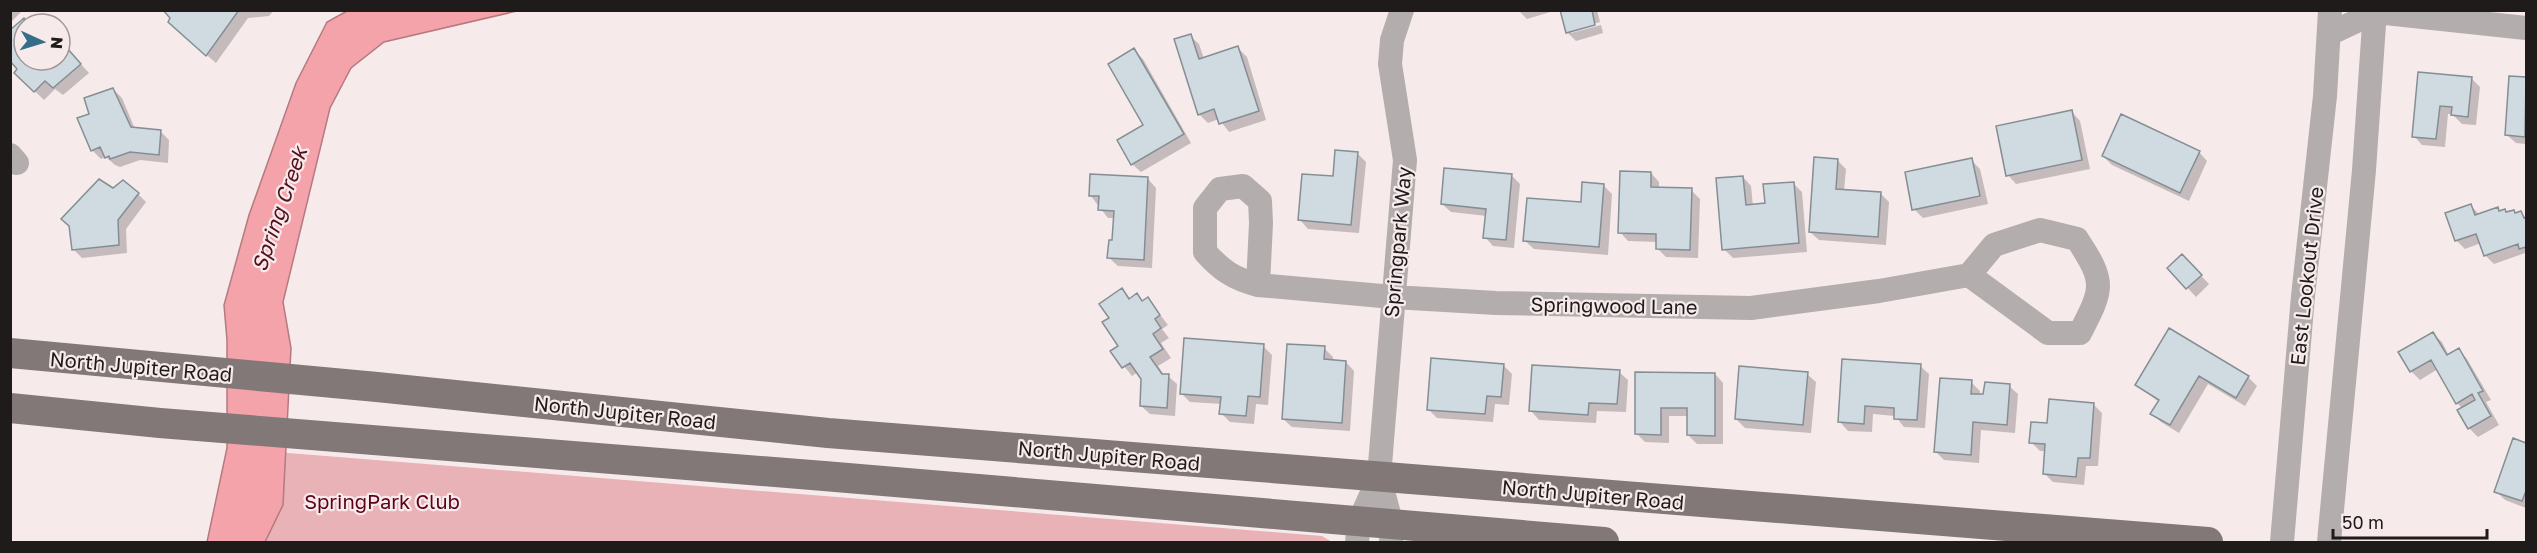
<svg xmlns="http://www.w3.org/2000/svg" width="2537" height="553" font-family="'Golos Text',sans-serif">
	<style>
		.green { fill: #e9b2b6 }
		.water { fill: #f4a3aa; stroke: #b47a7f; stroke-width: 1.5 }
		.shadow { fill: #0003 }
		.building { fill: #d0dbe1; stroke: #848e93; stroke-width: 1.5 }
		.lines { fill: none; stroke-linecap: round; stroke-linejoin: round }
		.minor { stroke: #b3adae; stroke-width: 24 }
		.major { stroke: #827878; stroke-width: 30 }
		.labels { text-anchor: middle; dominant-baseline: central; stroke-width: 4.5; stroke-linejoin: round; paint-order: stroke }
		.street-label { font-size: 20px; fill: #1f1b1b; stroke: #f7eaeb }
		.park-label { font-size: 20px; fill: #5f001b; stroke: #f7eaeb }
		.water-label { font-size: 21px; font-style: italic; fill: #540e1d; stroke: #f7eaeb }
	</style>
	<rect width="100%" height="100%" fill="#f7eaeb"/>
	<path class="green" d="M227,448l1095,88 10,6h-1125z"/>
	<path class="water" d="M347,11h170l-133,31 -33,26 -21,40 -47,194 8,46 -8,157 -18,37h-58l20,-94v-108l-3,-35 25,-90 47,-132 31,-61z"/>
	<path class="shadow" d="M10,10h13l-13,13z
		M164,10h110l-5,6 -21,2 -32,45 -37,-32z
		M1518,10h39l-30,9z
		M1562,10h35l3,12 -29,8v3l30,-8 2,8 -27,8 -9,-9z
		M24,20l3,4h-3v36h36v-19l29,32 -26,22 -8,-6 -11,11 -28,-27 3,-4z
		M1190,36l9,8 5,15 34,-11 9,9 19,63 -37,12 -10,-13 -11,4 -9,-9z
		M1134,50l9,9 48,84 -50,29 -9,-8 13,-39z
		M2420,73l51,5 9,9 -4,38 -14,-1 -10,-10h-4l-3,33 -23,-2 -8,-9z
		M2511,78l15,1v65l-10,-1 -9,-8z
		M113,89l9,9 13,31 25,2 9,9 -1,23 -28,-3 -20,7 -5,-2 -9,-8 -5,2 -8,-8 -14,-32 11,-4z
		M2072,112l8,9 10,48 -74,15 -8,-9z
		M2199,152l8,9 -18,40 -77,-36 -9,-9z
		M1357,153l9,9 -7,71 -51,-4 -8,-9z
		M1837,160l9,9 -2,22 37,3 8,8 -3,43 -67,-5 -9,-8z
		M1971,160l9,9 8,35 -65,14 -9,-9z
		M1651,173l8,9v7l32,1 9,9 -2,59 -32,-1 -8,-8v-7l-30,-1 -8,-9z
		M1512,176l8,8 -6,64 -21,-2 -8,-9 2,-21 -36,-4 -9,-8z
		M1743,177l8,9 2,20 13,-1 27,-22 9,9 5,60 -74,6 -9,-9z
		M1148,179l8,9 -4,80 -34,-2 -9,-8 5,-17 1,-23h-7l-18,-23z
		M1603,185l9,9 -4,61 -74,-6 -9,-8 57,-38z
		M113,190l25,4 8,8 -20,27 1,24 -45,5 -9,-9z
		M2471,206l9,9 17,-6 11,4h13l5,5v36l-1,-1 -31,11 -9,-9 -4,-12 -16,6 -9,-9z
		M2182,256l27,28 -13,13 -27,-29z
		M1122,290l9,9 6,-4 7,7 4,-3 20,26 -6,4 7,9 -8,5 10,15 -13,8 6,9 4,1 9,8 -2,32 -25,-2 -9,-8 2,-27 -5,-7 -6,4 -20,-25 8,-5 -9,-28z
		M2169,330l79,47 9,9 -12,20 -37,-22 -29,49 -18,-11 -9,-9 7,-11 -22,-17z
		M2433,334l9,8 7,14 10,-6 8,9 24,41 -5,2 13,23 -21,12 -9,-9 -6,-19 -6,-6 -19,-34 -18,11 -9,-9z
		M1263,346l9,9 -4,50 -12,-1 -2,20 -24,-2 -9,-9 1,-9 -32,-2 -9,-9z
		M1324,348l9,9v4l13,1 8,9 -4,60 -58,-4 -9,-8z
		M1503,365l9,9 -3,31 -14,-1 -2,18 -56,-4 -9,-9z
		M1920,366l9,8 -4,54 -21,-1 -9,-11 -22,-2 -1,18 -24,-1 -8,-9z
		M1619,372l9,8 -2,32 -29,-1 -1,12 -57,-3 -8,-9z
		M1637,373l78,1 8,9v61h-26l-9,-9v-19h-19v27l-24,-1 -8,-8z
		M1807,374l9,8 -5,51 -66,-5 -9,-9z
		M1971,382l9,9v5l29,-10 9,8 -3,39 -34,-3 -2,33 -35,-3 -8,-8z
		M2093,404l9,9 -4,53h-12l-2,19 -31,-3 -9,-9 2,-22h-6l-9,-9 18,-17z
		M2514,440l12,4v64l-21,-8 -9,-9z"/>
	<path class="building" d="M163,10h76l-33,46 -38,-34 2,-4z
		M1560,10h32l3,15 -29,8z
		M24,18l5,6h-5v36h36v-20l21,24 -28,24 -8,-7 -11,11 -20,-19 3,-4 -7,-8v-31z
		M1191,34l8,25 39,-13 21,65 -40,13 -5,-15 -16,6 -24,-76z
		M1134,48l50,86 -53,31 -14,-25 26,-15 -35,-61z
		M2418,72l54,5 -4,40 -17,-2 1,-8 -12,-1 -4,33 -24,-2z
		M2509,76l17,1 -1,60 -20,-2z
		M113,88l18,39 30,3 -2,25 -29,-3 -20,7 -1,-3 -4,2 -5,-11 -9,4 -14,-33 12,-4 -5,-16z
		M2072,110l10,50 -76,16 -10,-50z
		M2121,114l79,37 -20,42 -78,-37z
		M1335,150l23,2 -7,73 -53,-5 4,-46 31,2z
		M1814,157l24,2 -2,30 45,3 -3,45 -69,-5z
		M1972,158l8,38 -68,14 -7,-38z
		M1444,168l68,6 -6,66 -23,-2 3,-29 -45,-5z
		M1620,171l31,1v15l41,1 -2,62 -34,-1v-15l-38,-1z
		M1090,174l58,3 -4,83 -37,-2 2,-18h3l2,-29 -16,-1 1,-14h-10z
		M1743,176l3,29 19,-2 -2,-19 31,-2 5,61 -77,7 -6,-72z
		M99,179l14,9 10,-8 16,13 -21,27 1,25 -47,5 -3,-24 -8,-7z
		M1582,182l22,2 -5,63 -76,-6 4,-43 54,4z
		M2471,204l4,11 23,-8 1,4 6,-2 1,3 8,-2 1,3 6,-2 3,7 2,-1v30l-7,2 -1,-5 -34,12 -8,-22 -21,7 -10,-28z
		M2182,254l20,21 -16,14 -19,-21z
		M1122,288l7,11 8,-6 5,8 6,-4 12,18 -5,4 6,9 -8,6 10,15 -13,8 12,17h7l-2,34 -27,-2 1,-27 -11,-16 -8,5 -12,-17 8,-5 -16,-24 7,-4 -10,-14z
		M2169,328l80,48 -13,22 -37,-22 -29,49 -20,-11 9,-14 -24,-15z
		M2433,332l14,23 12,-7 24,43 -5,2 13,23 -23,13 -11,-19 18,-10 -3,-6 -16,10 -25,-44 -21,12 -12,-20z
		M1184,338l80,6 -4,53 -12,-1 -2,20 -27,-2 2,-17 -41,-3z
		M1287,344l38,2 -1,13 22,2 -4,62 -60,-4z
		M1431,358l73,6 -3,33 -14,-1 -2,18 -58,-4z
		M1842,359l79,5 -4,56 -23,-1v-11l-29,-2 -1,18 -26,-2z
		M1532,365l88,5 -3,34 -28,-1 -1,12 -59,-4z
		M1739,366l69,6 -5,53 -68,-6z
		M1635,372l80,1v63l-28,-1v-27h-26v27l-26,-1z
		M1940,378l32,2 -1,14h12l2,-12 25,2 -3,41 -34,-3 -2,33 -37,-3z
		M2049,399l45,4 -4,55h-12l-2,19 -33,-3 2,-30 -16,-1 2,-21 16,1z
		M2513,438l13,5v48l-4,10 -28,-9z"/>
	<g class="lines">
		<path class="minor" d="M2376,12l150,16
			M2329,34l47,-22
			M10,155l7,8
			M1243,186l17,15 1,22 -3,62c-24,-6 -37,-15 -53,-33v-44l15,-19z
			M1258,285l135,12 103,6 255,5 128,-17 90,-16 25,-30 46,-15 37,9c29,44 26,49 3,94h-32l-79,-58
			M1357,542l2,-20 20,-45
			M1391,542l1,-17 -13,-48 26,-317 -15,-96 2,-24 10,-30
			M2282,542l21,-246 22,-200 5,-86
			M2329,542l35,-372 11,-160"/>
		<path class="major" d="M10,353l367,34 451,46 1380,109
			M10,408l150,15 664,53 780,66"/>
	</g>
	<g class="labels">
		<g class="street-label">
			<text transform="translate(1397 242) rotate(-85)">Springpark Way</text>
			<text transform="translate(2306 276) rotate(-84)">East Lookout Drive</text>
			<text transform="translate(1614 305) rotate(1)">Springwood Lane</text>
			<text transform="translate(141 366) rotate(5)">North Jupiter Road</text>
			<text transform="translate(625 412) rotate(6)">North Jupiter Road</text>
			<text transform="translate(1109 455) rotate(5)">North Jupiter Road</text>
			<text transform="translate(1593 494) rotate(5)">North Jupiter Road</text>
		</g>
		<g class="park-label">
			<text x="382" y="501">SpringPark Club</text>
		</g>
		<g class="water-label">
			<text transform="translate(279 209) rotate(-71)">Spring Creek</text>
		</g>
	</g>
	<rect width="2537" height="553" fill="none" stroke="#1f1b1b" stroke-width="24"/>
	<g transform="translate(42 42) rotate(94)"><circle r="28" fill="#f7eaeb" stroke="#a19798" stroke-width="1.5"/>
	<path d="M0-4.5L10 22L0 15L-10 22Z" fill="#366d88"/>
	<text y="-9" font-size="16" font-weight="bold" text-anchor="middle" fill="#1f1b1b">N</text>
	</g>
	<path d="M2333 529v9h154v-9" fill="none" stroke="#1f1b1b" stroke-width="3"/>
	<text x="2342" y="529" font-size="18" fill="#1f1b1b" stroke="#f7eaeb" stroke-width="4.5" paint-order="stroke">50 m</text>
</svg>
